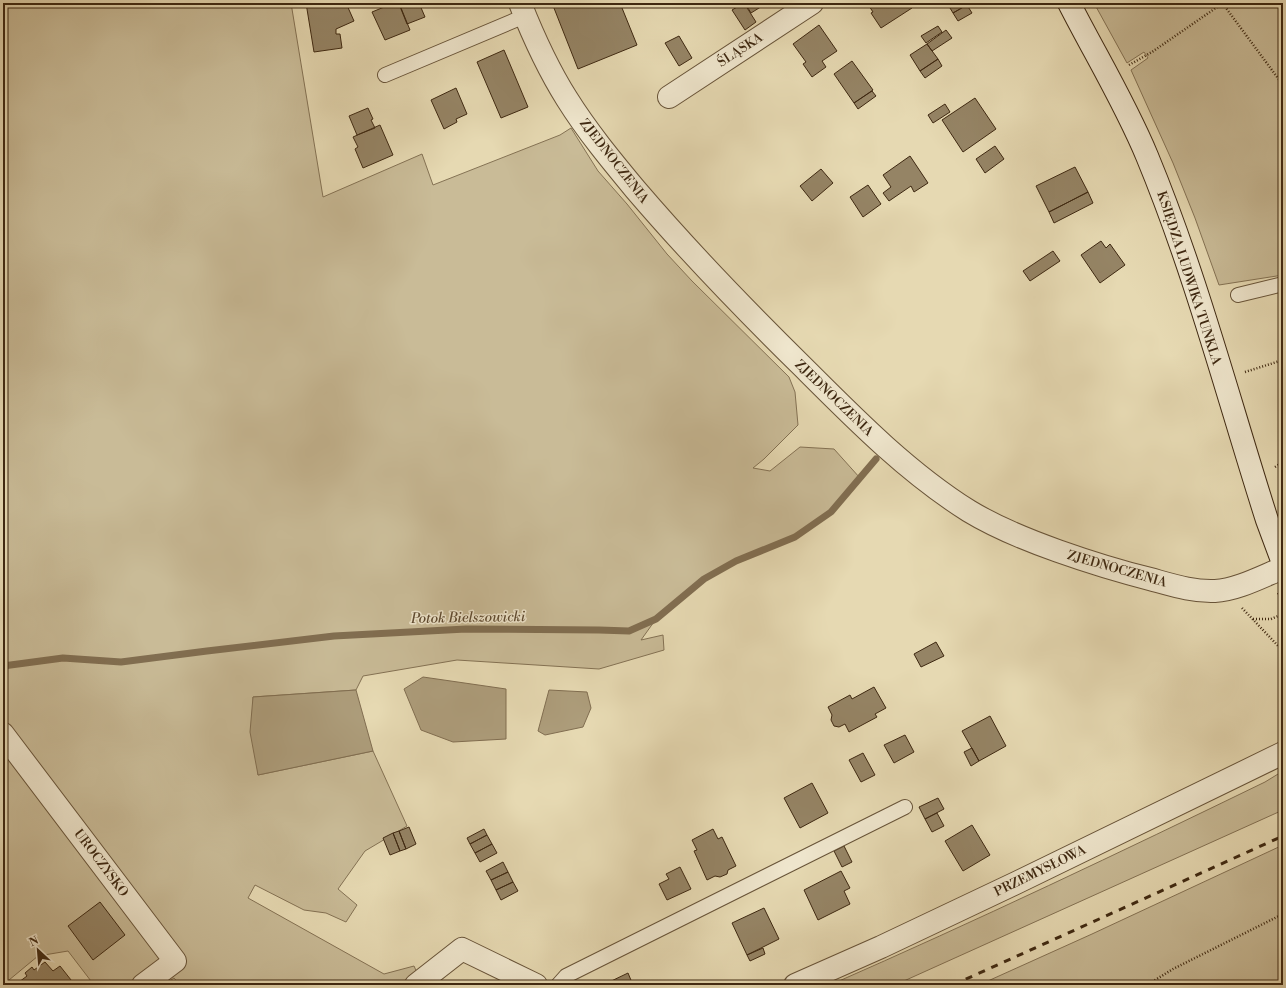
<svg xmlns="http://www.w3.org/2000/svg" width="1286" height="988" font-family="'Libre Bodoni',serif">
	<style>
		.green { fill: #c9bb97; stroke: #847254 }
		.water { fill: #ad9d7b; stroke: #816e51 }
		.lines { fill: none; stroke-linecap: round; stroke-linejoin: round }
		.stream { stroke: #816e51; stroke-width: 7 }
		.building { fill: #958465; stroke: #3e2811 }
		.lane-casing { stroke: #685439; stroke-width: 16 }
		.street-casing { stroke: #685439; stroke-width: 24 }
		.secondary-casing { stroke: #3e2811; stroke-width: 24 }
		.path { stroke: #3e2811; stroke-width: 2.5; stroke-dasharray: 1 2; stroke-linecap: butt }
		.lane { stroke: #efe6cd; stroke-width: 14 }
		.street { stroke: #efe6cd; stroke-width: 22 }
		.secondary { stroke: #efe6cd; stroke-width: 22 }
		.rail { stroke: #3e2811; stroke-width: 3; stroke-dasharray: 7 7; stroke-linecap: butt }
		.labels { text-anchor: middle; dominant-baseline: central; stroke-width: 3; stroke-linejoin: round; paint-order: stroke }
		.street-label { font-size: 13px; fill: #3e2811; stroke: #efe6cd }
		.water-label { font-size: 14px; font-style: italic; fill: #5f4b31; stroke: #efe6cd }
	</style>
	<rect width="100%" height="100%" fill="#e6d9b2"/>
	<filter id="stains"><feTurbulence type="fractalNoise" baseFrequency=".005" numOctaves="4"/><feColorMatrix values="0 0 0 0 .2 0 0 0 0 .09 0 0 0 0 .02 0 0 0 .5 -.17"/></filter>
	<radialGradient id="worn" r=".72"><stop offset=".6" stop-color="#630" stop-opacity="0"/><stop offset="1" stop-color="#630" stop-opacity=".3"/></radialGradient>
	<path class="green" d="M3,3h288l32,194 99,-43 11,31 127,-50 11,-7 27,43 29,33 40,50 25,27 97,96 6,15 3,33 -34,34 -11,9 17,3 30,-24 34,2 26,29 -29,34 -36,25 -59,24 -32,18 -48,40 -15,21 22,-5 1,15 -65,19 -142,-9 -94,16 -7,14 -103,7 5,78 115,-24 34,75 -42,25 -27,38 19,16 -11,17 -20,-9 -22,-3 -49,-25 -7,13 136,76 30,-8 5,11 -10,8h-229l-6,-7 -10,7h-70l-26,-34 -30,5 -35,29z
		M1094,3h189v272l-64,10 -24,-67 -22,-55 -42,-93 17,-12 -4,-6 -17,11z
		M1283,771v39l-388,175h-65c146,-64 291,-133 435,-203z
		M1283,845v140h-304l113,-51z"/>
	<path class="water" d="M423,677l83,12v50l-53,3 -32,-12 -17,-41z
		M356,690l17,61 -115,24 -8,-43 3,-35z
		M549,690l38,2 4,16 -8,19 -38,8 -7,-4z"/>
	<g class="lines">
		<path class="stream" d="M3,666l60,-8 58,4 86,-11 127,-15 132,-7 133,1 30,1 27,-12 48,-40 32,-18 59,-24 36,-25 45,-53"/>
	</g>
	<path class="building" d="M306,3h31v2l9,-2 8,18 -18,8v5h4l2,14 -28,4z
		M394,3h5l11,27 -25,10 -13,-28z
		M402,3h17l6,14 -18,7 -8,-20z
		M552,3h68l17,42 -59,24z
		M744,3l12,19 -11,8 -13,-20z
		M745,3h22l-16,10z
		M867,3h42l3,5 -31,20 -10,-15 2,-1z
		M947,3h16l2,3 -12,7z
		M967,5l5,8 -14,8 -5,-8z
		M819,25l18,26 -15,10 4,6 -14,10 -9,-13 3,-2 -13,-18z
		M938,26l4,6 -16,11 -5,-7z
		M946,30l6,8 -20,13 -5,-7z
		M679,36l13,22 -13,8 -14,-23z
		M927,44l11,15 -18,12 -10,-16z
		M504,50l24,57 -27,11 -24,-56z
		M938,59l4,7 -17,12 -5,-7z
		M852,61l21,29 -19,13 -20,-29z
		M456,88l11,26 -11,5 1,3 -13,7 -13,-29z
		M872,91l4,5 -18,13 -4,-6z
		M975,98l21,31 -33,23 -21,-32z
		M945,104l5,8 -17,11 -5,-8z
		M368,108l5,11 -2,1 4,8 -18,7 -8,-19z
		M380,125l13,30 -30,13 -8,-19 3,-2 -5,-10z
		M995,146l9,13 -19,14 -9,-14z
		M910,156l18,27 -14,9 -3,-6 -22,15 -6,-8 8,-6 -8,-12z
		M1075,167l13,25 -39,20 -13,-26z
		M821,169l12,14 -21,18 -12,-15z
		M868,185l13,19 -18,13 -13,-20z
		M1088,192l5,11 -39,20 -5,-11z
		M1101,241l5,7 4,-4 15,21 -25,18 -19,-28z
		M1053,251l7,10 -30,20 -7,-10z
		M936,642l8,14 -23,11 -7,-13z
		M874,687l12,21 -11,6 2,3 -28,15 -4,-8 -6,3 -5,-1 -3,-6 1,-5 -4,-8 22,-12 2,4z
		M990,716l16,30 -27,15 -17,-30z
		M905,735l9,17 -20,11 -10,-18z
		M972,748l7,13 -8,5 -7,-14z
		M863,753l12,22 -14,7 -12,-22z
		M812,783l16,30 -28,15 -16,-30z
		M938,798l6,11 -19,10 -6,-12z
		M937,813l7,13 -12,6 -7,-13z
		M972,825l18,30 -27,16 -18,-30z
		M409,827l7,17 -10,5 -7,-18z
		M484,829l3,6 -17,9 -3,-6z
		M713,829l5,10 4,-2 14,29 -8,4 -1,4 -7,3 -5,-1 -8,4 -13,-29 3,-1 -5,-10z
		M399,831l7,18 -6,2 -7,-18z
		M393,833l7,18 -10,4 -7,-17z
		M487,835l5,9 -17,9 -5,-9z
		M492,844l5,9 -17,9 -5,-9z
		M844,846l8,16 -10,5 -8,-16z
		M503,862l5,10 -17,8 -5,-9z
		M680,867l11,22 -24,11 -8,-16 10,-5 -3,-5z
		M841,871l9,17 -6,3 6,13 -32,16 -14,-30z
		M508,872l5,10 -17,8 -5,-10z
		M513,882l5,9 -17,9 -5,-10z
		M100,902l25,33 -32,25 -25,-34z
		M764,908l15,31 -32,16 -15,-32z
		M763,948l2,6 -15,7 -3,-6z
		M45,962l8,9 7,-5 15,19h-60l12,-9 -2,-3 7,-6 2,3z
		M628,973l5,12h-30z"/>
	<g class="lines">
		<g class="lane-casing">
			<path id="lane" d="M385,75l140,-59
				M1238,295l45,-11
				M558,985l8,-9 339,-169"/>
		</g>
		<g class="street-casing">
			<path id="street" d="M520,3c13,33 28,66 47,96 20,32 44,61 68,90 53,62 110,121 168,178 52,52 104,105 166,144 28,17 58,29 89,40 31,11 60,20 92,28 22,6 43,13 65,12 22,-1 48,-15 68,-23
				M669,97l143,-94
				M3,734l172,227 -32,24
				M416,985l46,-36 74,36
				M795,985l86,-38 135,-64 267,-130"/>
		</g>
		<g class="secondary-casing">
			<path id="secondary" d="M1069,3c26,51 56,100 78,153 49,118 81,242 120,364l16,43"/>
		</g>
		<path class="path" d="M1223,4l60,81
			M1129,65l23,-13 71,-49
			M1245,372l38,-12
			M1275,467l8,-5
			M1278,593l5,9
			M1242,608l41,43
			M1253,619h18l12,-5
			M1147,985l26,-16 110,-55"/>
		<use href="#lane" class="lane"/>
		<use href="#street" class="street"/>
		<use href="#secondary" class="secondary"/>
		<path class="rail" d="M953,985l330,-149"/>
	</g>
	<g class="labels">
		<g class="street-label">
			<text transform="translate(740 50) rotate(-33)">ŚLĄSKA</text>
			<text transform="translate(614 161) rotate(52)">ZJEDNOCZENIA</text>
			<text transform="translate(1189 278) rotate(72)">KSIĘDZA LUDWIKA TUNKLA</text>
			<text transform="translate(834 398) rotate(44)">ZJEDNOCZENIA</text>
			<text transform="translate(1117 569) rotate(16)">ZJEDNOCZENIA</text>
			<text transform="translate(101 863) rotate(53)">UROCZYSKO</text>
			<text transform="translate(1040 871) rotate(-26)">PRZEMYSŁOWA</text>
		</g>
		<g class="water-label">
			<text transform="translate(468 618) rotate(-1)">Potok Bielszowicki</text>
		</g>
	</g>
	<rect width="1286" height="988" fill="none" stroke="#e6d9b2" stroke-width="16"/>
	<rect x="4" y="4" width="1278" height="980" fill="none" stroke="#3e2811" stroke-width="2"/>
	<rect x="8" y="8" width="1270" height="972" fill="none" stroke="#3e2811"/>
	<g transform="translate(38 950) rotate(334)" stroke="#efe6cd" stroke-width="3" paint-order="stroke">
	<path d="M0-3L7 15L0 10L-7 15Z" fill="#3e2811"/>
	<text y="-6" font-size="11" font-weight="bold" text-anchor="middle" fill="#3e2811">N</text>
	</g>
	<rect width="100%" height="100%" filter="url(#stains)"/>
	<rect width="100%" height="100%" fill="url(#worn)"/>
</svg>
